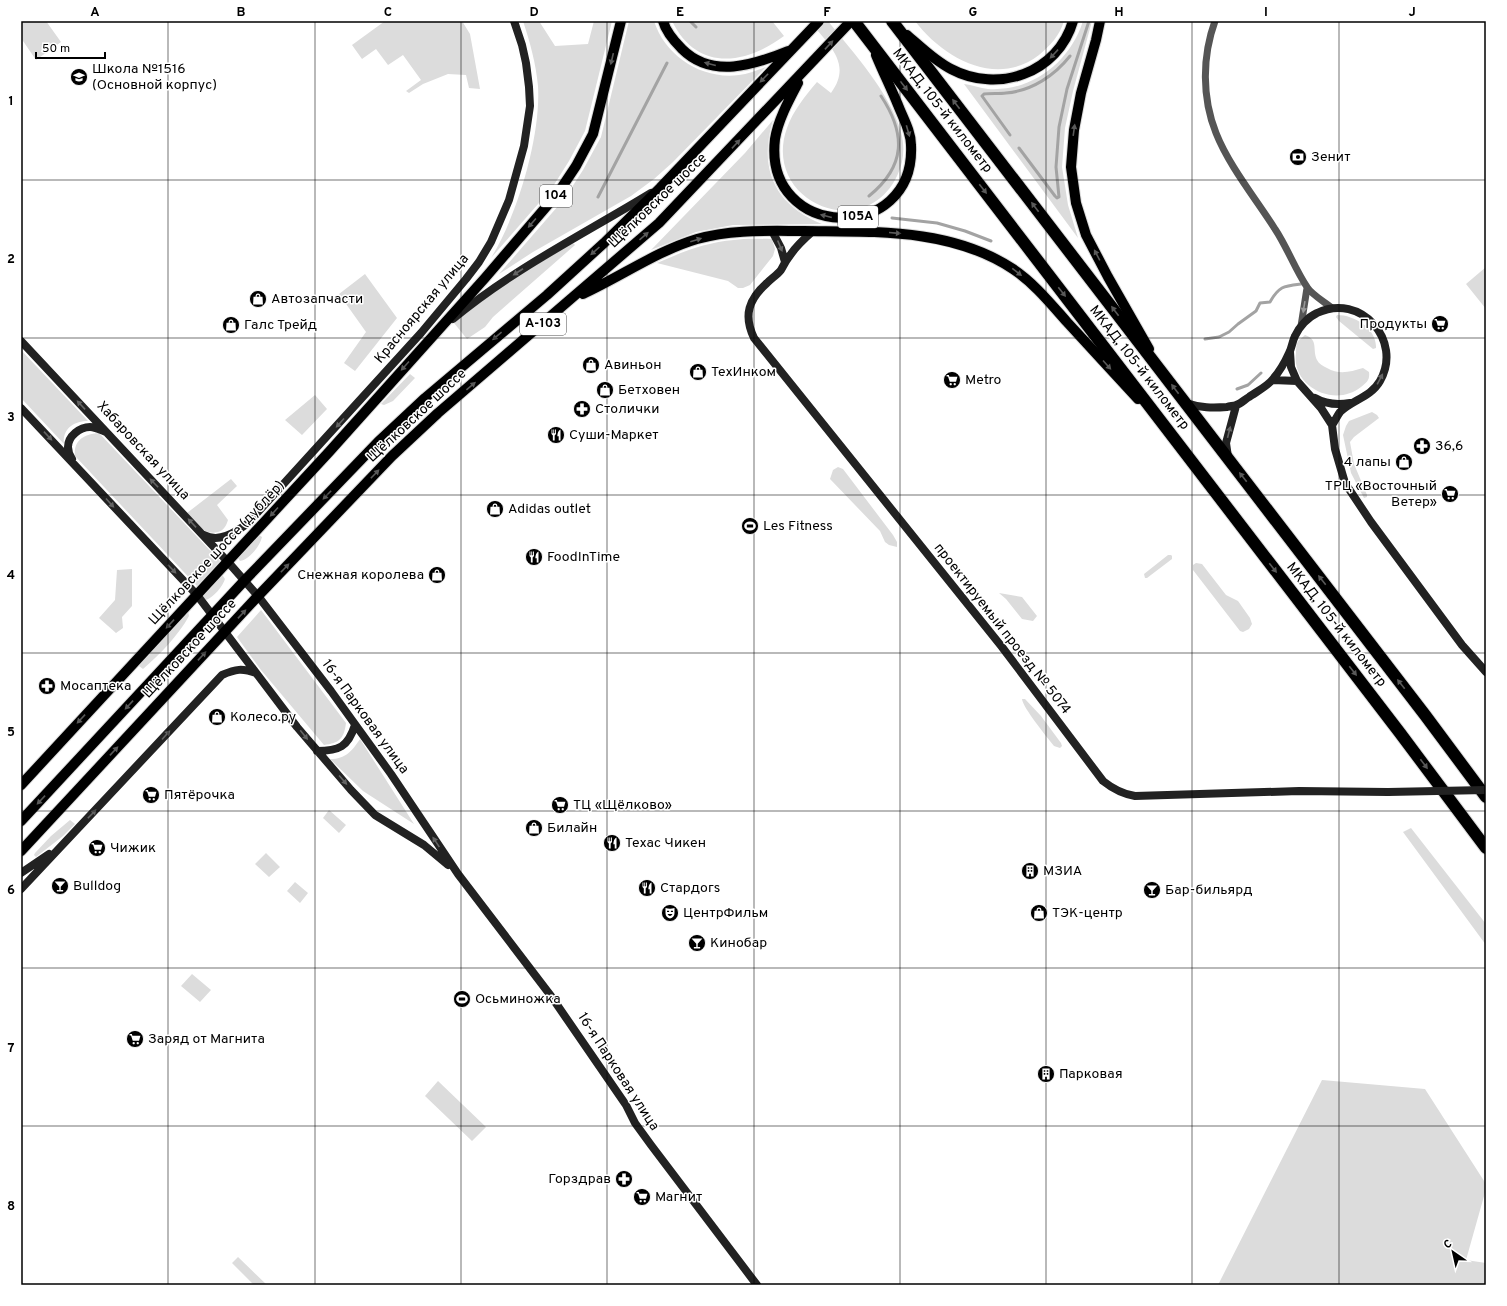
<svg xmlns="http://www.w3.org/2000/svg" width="1507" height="1306" font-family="Overpass,sans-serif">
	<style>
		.green { fill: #dcdcdc }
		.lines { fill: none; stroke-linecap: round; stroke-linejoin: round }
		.stream { stroke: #a3a3a3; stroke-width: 3 }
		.primary-casing { stroke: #dbdbdb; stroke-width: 12 }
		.highway-casing { stroke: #dbdbdb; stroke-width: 14 }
		.street { stroke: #555; stroke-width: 7 }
		.secondary { stroke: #222; stroke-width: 8 }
		.primary { stroke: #000; stroke-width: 10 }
		.highway { stroke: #000; stroke-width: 12 }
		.secondary-bridge { stroke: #222; stroke-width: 8 }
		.oneway { fill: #595959 }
		.oneway2 { fill: #646464 }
		.oneway3 { fill: #999 }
		.grid { fill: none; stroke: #000; stroke-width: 1; stroke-opacity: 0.55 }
		.labels { text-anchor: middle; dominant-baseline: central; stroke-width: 3; stroke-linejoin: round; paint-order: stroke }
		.shield { fill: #fff; stroke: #4c4c4c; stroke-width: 1 }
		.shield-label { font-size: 13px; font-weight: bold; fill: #000 }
		.poi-label { font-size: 14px; fill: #000; stroke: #fff; text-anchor: start }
		.street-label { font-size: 14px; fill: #000; stroke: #fff }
		.neatline { fill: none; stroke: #000; stroke-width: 1.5 }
		.grid-label { font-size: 13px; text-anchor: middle; font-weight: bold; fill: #000 }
	</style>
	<rect width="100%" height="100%" fill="#fff"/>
	<path class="green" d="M21,21h25l15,21 -25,18 -15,-22z
		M385,21h77l8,13 10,55 -11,-1 -3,-13 -18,-1 -25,10 -14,9 -3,-2 15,-11 -18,-25 -15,10 -12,-16 -14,10 -10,-14z
		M523,21h16l16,25 33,-2 6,-23h18l-27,110 -16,30 -17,27 -61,70c26,-42 50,-121 47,-172 -2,-22 -8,-44 -15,-65z
		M629,21h25c11,35 48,59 85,54 9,-1 18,-5 27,-8l-93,95 -19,17 -23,17 -98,56 -34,22 66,-76 18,-28 18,-33z
		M672,21h100l12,15c-39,29 -87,36 -112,-15z
		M810,21h18c26,33 61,70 73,111 4,15 3,30 -4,44 -33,69 -136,25 -110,-48 6,-17 18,-32 30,-46l14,11c22,-30 -3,-48 -21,-72z
		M915,21h149c-4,14 -14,25 -25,34 -43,33 -96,3 -124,-34z
		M1083,21h9l-19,70 -8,37 -3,39 6,38 10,33 -114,-154c8,1 16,4 24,5 44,3 82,-27 95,-68z
		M773,120c-15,49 2,85 49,104l-89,1 -37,7 -45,18 94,-97z
		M772,239l3,10 -2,7 -23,29 -7,3h-5l-10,-7 -71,-18c25,-11 50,-21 77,-23 13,-2 25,-1 38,-1z
		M573,243l2,2 -82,72 -8,10 -18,12 -13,-16c36,-31 78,-56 119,-80z
		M1486,267v42l-20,-25z
		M365,274l32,44 -42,53 -11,-8 22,-31 -27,-38z
		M1337,315c18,0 40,14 39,33l-3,1 -34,-28 -3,-4z
		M1305,335c14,5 7,14 12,25 2,4 6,6 10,8 12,7 23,4 36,0l6,4c1,8 -2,10 -8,15 -26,21 -70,0 -65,-34 0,-4 0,-9 2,-12 2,-2 5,-4 7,-6z
		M21,350l67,71c-14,0 -26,8 -24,23l-43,-46z
		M410,374l5,4 -22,23 -9,4 -3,-1z
		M315,395l12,14 -25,26 -17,-15z
		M1372,412l5,3 2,3 -25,19 -4,5 4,22 13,31v2l-3,1 -13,-25 -8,-38 3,-9 3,-5z
		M99,433l121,128 -23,25 -122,-130c-2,-16 10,-22 24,-23z
		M838,467l5,2 50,66 4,7v5l-8,-2 -4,-3 -5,-11 -50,-52 3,-9z
		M231,479l6,7 -20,19 11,15c-2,6 -4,10 -10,12 -14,4 -22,-9 -31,-19z
		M259,535l3,2c-2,9 -13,23 -22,24l-2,-3z
		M1168,555h3l1,1v3l-25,19h-2l-1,-4z
		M1196,563l6,1 24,31 12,6 12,17 2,6 -3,5 -6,3 -3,-1 -47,-61v-5z
		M132,569v37l-10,11 1,11 -7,5 -17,-15 16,-18 2,-30z
		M220,576h3l2,3c-2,7 -12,19 -19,21l-5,-5z
		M999,593l23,4 15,19 -4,5 -11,-2 -16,-20z
		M261,610l85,113c-2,16 -7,20 -22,22l-63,-75 -24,-33z
		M188,611l1,5c-11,20 -29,38 -46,53l-4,-3z
		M1022,699h3l16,17 20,27 1,3 -2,2 -6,-2c-7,-9 -31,-38 -32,-47z
		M360,739l54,85 -51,-33 -33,-32c16,0 22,-8 30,-20z
		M329,810l17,15 -7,8 -16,-15z
		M70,820l5,4 -12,12 -27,21 -2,-2 1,-2 16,-17z
		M1411,828l75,96v21l-83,-113z
		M266,853l14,14 -11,10 -14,-13z
		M295,882l13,11 -8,10 -13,-12z
		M192,974l19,16 -11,12 -19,-16z
		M1322,1080l103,9 61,95v5l-20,71 20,3v22h-268z
		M438,1081l48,46 -14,14 -47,-45z
		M238,1257l29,28h-13l-22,-22z"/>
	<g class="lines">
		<path class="stream" d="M690,21l6,6
			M1010,135l-28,-39 2,-2c7,-1 15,0 22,-1 26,-2 49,-18 64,-37
			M1019,148l36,48 2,2 2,-1 -3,-30 3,-40 8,-38 22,-68
			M869,196c37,-30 37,-62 12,-100
			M598,197l69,-134
			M892,218l45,5 28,8 26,10
			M1205,339l14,-2 10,-5 9,-8 18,-13 4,-8 10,-1c9,-16 14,-16 31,-18
			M1237,389l11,-4 13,-12"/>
		<g class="primary-casing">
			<path id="primary" d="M663,21c3,11 11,20 19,28 30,30 72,16 106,2
				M1100,21l-4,19 -15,53 -7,37 -3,37 5,36 10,32 22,42 41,72
				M907,35c14,12 28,26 44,34 47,25 107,4 122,-48
				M798,83c-9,17 -20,37 -23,56 -12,102 141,106 136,6 0,-14 -8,-27 -13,-40 -7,-17 -15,-33 -22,-50
				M583,294c39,-18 74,-43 114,-55 35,-10 72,-8 107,-8 71,1 147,-3 209,38 21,14 38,35 54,53 24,26 47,51 71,77
				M21,785l308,-333 156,-174 73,-85 18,-27 17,-32 28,-113
				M21,821l224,-241 133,-138 47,-44 122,-103 57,-52 56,-55 159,-167
				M21,851l237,-255 134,-140 46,-43 221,-190 192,-202"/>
		</g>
		<g class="highway-casing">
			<path id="highway" d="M854,21l546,712 86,115
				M892,21l533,694 61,82"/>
		</g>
		<path class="street" d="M1215,21c-13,36 -13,77 1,112 13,33 40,66 59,96 12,18 20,40 32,58 5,8 18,15 25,21
			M1301,326l6,-38"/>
		<path class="secondary" d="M772,231l9,17 4,14
			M813,231c-8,7 -16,14 -22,23 -4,5 -7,10 -10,16 -4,5 -9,8 -14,13 -18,16 -24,32 -13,55l248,309 101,134c10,8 19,13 32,15l164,-5 89,1
			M453,319c60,-50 131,-85 198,-126
			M21,341l207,221 30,34 73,95 60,83 67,100 93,122 75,109 9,18 16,22 106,140
			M1290,352l1,15 6,14 24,27 11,17 3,24 10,34 26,39 91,123 24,27
			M1273,380l24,1
			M1315,398c12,7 23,7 35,5
			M1186,403c15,5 26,5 41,4 3,-1 7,-1 9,-2 5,-1 9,-6 13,-8 7,-5 19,-11 24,-18 6,-7 12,-17 16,-26 3,-5 3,-11 6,-17 4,-9 13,-19 22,-23 44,-21 86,28 63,68 -9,16 -28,19 -40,31 -3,4 -5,9 -8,13
			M21,408l176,187 100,132 54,63 24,25 49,30 24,20
			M1228,457l-2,-14 10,-37
			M72,459c-2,-3 -4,-8 -4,-12 0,-11 12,-20 22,-20 5,0 11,3 16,5
			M204,535c15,8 30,-2 43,-11l174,-191 45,-54 13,-17 12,-20 18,-42 15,-54 6,-40 -1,-19 -3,-24 -4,-18 -8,-24
			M317,751c22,0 31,-4 38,-26
			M21,873l28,-19
			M21,889l201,-214c14,-6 20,-7 34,-2"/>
		<use href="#primary" class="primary"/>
		<use href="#highway" class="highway"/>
		<path class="secondary-bridge" d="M1388,792l98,-2"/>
	</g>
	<defs><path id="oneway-solid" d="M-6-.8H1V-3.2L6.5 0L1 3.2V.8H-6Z"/></defs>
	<g class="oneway">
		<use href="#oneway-solid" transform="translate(829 45) rotate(-47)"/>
		<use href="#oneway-solid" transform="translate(1054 54) rotate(133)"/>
		<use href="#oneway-solid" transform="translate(612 59) rotate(103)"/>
		<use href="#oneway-solid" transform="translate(710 64) rotate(-165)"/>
		<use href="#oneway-solid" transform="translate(764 78) rotate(134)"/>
		<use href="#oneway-solid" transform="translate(904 86) rotate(52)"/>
		<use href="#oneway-solid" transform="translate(956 104) rotate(-127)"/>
		<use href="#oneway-solid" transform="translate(1074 130) rotate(-82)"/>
		<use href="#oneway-solid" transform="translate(908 131) rotate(74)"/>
		<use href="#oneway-solid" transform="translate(736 144) rotate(-47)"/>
		<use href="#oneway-solid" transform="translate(983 189) rotate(52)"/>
		<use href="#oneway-solid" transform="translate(1035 207) rotate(-127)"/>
		<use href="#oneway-solid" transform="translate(826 216) rotate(-166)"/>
		<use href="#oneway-solid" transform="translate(532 223) rotate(131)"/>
		<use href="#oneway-solid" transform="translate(895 233) rotate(5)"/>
		<use href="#oneway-solid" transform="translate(644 236) rotate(-41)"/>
		<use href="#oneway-solid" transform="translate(696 240) rotate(-17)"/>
		<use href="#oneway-solid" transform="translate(595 251) rotate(138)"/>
		<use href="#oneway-solid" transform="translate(1097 255) rotate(-118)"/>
		<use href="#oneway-solid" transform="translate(1017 272) rotate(38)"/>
		<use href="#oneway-solid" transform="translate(1062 292) rotate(52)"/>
		<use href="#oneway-solid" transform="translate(1115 311) rotate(-127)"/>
		<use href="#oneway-solid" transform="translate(497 336) rotate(140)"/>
		<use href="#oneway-solid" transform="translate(1107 365) rotate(48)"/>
		<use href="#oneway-solid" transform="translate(405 366) rotate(132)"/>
		<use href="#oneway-solid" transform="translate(471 386) rotate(-40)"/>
		<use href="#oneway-solid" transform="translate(1175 389) rotate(-127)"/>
		<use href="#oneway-solid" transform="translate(375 474) rotate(-46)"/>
		<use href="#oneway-solid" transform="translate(1243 477) rotate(-128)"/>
		<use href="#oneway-solid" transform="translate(327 495) rotate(134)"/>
		<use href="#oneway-solid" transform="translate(274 512) rotate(132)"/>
		<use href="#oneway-solid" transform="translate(285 568) rotate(-46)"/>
		<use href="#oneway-solid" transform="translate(1273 568) rotate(52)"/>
		<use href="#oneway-solid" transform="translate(1322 580) rotate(-128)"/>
		<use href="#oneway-solid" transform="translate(242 614) rotate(-47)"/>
		<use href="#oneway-solid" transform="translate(170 624) rotate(133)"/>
		<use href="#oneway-solid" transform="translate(202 656) rotate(-47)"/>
		<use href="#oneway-solid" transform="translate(1353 671) rotate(52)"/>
		<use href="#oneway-solid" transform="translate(1401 684) rotate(-128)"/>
		<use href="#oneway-solid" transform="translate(129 705) rotate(133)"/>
		<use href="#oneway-solid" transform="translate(81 719) rotate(133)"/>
		<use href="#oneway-solid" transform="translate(114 751) rotate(-47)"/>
		<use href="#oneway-solid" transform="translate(1424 764) rotate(53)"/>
		<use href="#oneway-solid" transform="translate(41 800) rotate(133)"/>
	</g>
	<g class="oneway2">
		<use href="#oneway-solid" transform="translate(780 246) rotate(67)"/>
		<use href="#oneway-solid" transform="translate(518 272) rotate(147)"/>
		<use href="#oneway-solid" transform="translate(1380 379) rotate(-62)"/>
		<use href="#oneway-solid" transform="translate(81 405) rotate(-133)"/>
		<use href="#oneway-solid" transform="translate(340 423) rotate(132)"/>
		<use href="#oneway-solid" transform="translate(1229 432) rotate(-76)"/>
		<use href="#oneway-solid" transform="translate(48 436) rotate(47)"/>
		<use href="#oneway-solid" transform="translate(154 483) rotate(-134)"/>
		<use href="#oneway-solid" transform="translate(110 503) rotate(48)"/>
		<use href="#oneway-solid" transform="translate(192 523) rotate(-133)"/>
		<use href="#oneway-solid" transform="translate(172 569) rotate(46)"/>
		<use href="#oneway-solid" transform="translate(166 735) rotate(-48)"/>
		<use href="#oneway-solid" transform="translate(304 735) rotate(51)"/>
		<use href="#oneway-solid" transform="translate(343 780) rotate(49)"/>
		<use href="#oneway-solid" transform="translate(92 814) rotate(-46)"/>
		<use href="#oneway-solid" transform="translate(436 842) rotate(-124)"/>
	</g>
	<use class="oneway3" href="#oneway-solid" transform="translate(1304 307) rotate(99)"/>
	<path class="grid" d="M168,21v1264M315,21v1264M461,21v1264M607,21v1264M754,21v1264M900,21v1264M1046,21v1264M1192,21v1264M1339,21v1264M21,180h1465M21,338h1465M21,495h1465M21,653h1465M21,811h1465M21,968h1465M21,1126h1465"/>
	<defs>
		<g id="school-disc" transform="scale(0.9)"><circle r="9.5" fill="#000" stroke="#fff"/><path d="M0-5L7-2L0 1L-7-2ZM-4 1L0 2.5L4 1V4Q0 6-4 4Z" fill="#fff"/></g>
		<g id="bank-disc" transform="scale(0.9)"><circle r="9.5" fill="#000" stroke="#fff"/><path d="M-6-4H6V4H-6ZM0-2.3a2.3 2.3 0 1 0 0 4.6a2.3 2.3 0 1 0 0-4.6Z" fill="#fff"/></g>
		<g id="shop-disc" transform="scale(0.9)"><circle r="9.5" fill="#000" stroke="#fff"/><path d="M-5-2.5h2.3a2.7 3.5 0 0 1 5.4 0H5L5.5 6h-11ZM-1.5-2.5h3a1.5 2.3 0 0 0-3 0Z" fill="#fff"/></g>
		<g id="supermarket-disc" transform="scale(0.9)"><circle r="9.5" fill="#000" stroke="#fff"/><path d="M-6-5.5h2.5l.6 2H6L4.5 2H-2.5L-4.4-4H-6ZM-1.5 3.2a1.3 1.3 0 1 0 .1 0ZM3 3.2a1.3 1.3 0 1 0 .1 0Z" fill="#fff"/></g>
		<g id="pharmacy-disc" transform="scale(0.9)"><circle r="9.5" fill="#000" stroke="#fff"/><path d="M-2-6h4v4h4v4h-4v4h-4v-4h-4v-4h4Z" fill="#fff"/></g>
		<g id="restaurant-disc" transform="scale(0.9)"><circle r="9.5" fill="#000" stroke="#fff"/><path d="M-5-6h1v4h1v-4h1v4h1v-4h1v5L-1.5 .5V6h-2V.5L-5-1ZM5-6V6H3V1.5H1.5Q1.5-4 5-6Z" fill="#fff"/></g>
		<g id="stadium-disc" transform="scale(0.9)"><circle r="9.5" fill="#000" stroke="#fff"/><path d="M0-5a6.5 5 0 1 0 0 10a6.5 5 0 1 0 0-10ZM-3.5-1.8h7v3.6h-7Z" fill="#fff"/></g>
		<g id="building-disc" transform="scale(0.9)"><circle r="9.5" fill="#000" stroke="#fff"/><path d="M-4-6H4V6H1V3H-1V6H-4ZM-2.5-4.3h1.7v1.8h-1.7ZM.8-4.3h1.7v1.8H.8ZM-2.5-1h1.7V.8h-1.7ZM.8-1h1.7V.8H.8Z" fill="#fff"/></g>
		<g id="bar-disc" transform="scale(0.9)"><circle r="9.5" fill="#000" stroke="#fff"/><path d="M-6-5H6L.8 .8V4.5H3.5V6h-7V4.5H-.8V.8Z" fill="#fff"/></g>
		<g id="theatre-disc" transform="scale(0.9)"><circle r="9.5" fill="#000" stroke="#fff"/><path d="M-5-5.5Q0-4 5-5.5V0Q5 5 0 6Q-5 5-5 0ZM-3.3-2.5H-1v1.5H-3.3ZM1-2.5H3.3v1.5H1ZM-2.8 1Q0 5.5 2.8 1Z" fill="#fff"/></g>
	</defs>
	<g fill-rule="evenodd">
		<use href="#school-disc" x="79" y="77"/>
		<use href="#bank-disc" x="1298" y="157"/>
		<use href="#shop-disc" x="258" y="299"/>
		<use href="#supermarket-disc" x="1440" y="324"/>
		<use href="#shop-disc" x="231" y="325"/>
		<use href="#shop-disc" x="591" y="365"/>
		<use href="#shop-disc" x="698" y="372"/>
		<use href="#supermarket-disc" x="952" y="380"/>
		<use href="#shop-disc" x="605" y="390"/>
		<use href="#pharmacy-disc" x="582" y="409"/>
		<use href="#restaurant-disc" x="556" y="435"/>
		<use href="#pharmacy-disc" x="1422" y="446"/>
		<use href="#shop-disc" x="1404" y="462"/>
		<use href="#supermarket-disc" x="1450" y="494"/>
		<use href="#shop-disc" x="495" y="509"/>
		<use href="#stadium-disc" x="750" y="526"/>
		<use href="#restaurant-disc" x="534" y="557"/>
		<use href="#shop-disc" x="437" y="575"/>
		<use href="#pharmacy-disc" x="47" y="686"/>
		<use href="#shop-disc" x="217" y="717"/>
		<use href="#supermarket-disc" x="151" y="795"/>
		<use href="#supermarket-disc" x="560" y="805"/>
		<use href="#shop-disc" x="534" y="828"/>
		<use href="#restaurant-disc" x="612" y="843"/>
		<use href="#supermarket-disc" x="97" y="848"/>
		<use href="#building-disc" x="1030" y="871"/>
		<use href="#bar-disc" x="60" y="886"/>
		<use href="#restaurant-disc" x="647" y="888"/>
		<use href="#bar-disc" x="1152" y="890"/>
		<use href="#theatre-disc" x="670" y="913"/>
		<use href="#shop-disc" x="1039" y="913"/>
		<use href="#bar-disc" x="697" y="943"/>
		<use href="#stadium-disc" x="462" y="999"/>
		<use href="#supermarket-disc" x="135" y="1039"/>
		<use href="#building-disc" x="1046" y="1074"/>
		<use href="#pharmacy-disc" x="624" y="1179"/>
		<use href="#supermarket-disc" x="642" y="1197"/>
	</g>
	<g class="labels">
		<g class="shield">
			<rect x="540" y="185" width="32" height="22" rx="3"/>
			<rect x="838" y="206" width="40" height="22" rx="3"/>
			<rect x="520" y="313" width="46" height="22" rx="3"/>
		</g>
		<g class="shield-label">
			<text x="556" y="196">104</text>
			<text x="858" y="217">105A</text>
			<text x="543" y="324">А-103</text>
		</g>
		<g class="poi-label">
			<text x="92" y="69">Школа №1516<tspan x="92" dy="16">(Основной корпус)</tspan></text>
			<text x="1311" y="157">Зенит</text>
			<text x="271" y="299">Автозапчасти</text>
			<text x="1427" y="324" text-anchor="end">Продукты</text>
			<text x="244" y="325">Галс Трейд</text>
			<text x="604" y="365">Авиньон</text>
			<text x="711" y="372">ТехИнком</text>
			<text x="965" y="380">Metro</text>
			<text x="618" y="390">Бетховен</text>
			<text x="595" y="409">Столички</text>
			<text x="569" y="435">Суши-Маркет</text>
			<text x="1435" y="446">36,6</text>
			<text x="1391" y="462" text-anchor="end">4 лапы</text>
			<text x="1437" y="486" text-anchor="end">ТРЦ «Восточный<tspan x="1437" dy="16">Ветер»</tspan></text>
			<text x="508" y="509">Adidas outlet</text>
			<text x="763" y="526">Les Fitness</text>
			<text x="547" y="557">FoodInTime</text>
			<text x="424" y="575" text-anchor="end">Снежная королева</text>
			<text x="60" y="686">Мосаптека</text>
			<text x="230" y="717">Колесо.ру</text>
			<text x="164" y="795">Пятёрочка</text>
			<text x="573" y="805">ТЦ «Щёлково»</text>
			<text x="547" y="828">Билайн</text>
			<text x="625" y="843">Техас Чикен</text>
			<text x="110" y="848">Чижик</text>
			<text x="1043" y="871">МЗИА</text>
			<text x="73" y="886">Bulldog</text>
			<text x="660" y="888">Стардогs</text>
			<text x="1165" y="890">Бар-бильярд</text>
			<text x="683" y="913">ЦентрФильм</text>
			<text x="1052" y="913">ТЭК-центр</text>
			<text x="710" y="943">Кинобар</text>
			<text x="475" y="999">Осьминожка</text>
			<text x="148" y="1039">Заряд от Магнита</text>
			<text x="1059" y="1074">Парковая</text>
			<text x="611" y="1179" text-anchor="end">Горздрав</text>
			<text x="655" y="1197">Магнит</text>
		</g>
		<g class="street-label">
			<text transform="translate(942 111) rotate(52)">МКАД, 105-й километр</text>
			<text transform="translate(658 201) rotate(-44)">Щёлковское шоссе</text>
			<text transform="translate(422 309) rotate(-50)">Красноярская улица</text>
			<text transform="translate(1139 368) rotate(52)">МКАД, 105-й километр</text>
			<text transform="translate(417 416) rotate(-43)">Щёлковское шоссе</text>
			<text transform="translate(143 451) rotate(47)">Хабаровская улица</text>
			<text transform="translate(217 553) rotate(-47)">Щёлковское шоссе (дублёр)</text>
			<text transform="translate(1336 625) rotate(52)">МКАД, 105-й километр</text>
			<text transform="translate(1002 629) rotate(52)">проектируемый проезд № 5074</text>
			<text transform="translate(190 649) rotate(-47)">Щёлковское шоссе</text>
			<text transform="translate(365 717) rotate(54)">16-я Парковая улица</text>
			<text transform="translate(618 1072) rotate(57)">16-я Парковая улица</text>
		</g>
	</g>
	<rect width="1507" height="1306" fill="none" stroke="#ffffff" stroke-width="44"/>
	<g transform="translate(1453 1252) rotate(326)" stroke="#ffffff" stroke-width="3" paint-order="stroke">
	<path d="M0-3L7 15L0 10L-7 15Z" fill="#000000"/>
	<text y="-6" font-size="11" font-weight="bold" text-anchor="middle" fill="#000000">С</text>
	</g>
	<path d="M36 52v6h69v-6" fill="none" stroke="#000000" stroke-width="2"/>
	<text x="42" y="52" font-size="12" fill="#000000" stroke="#ffffff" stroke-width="3" paint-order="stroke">50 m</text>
	<rect x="22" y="22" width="1463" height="1262" class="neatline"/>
	<g class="grid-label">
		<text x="95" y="16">A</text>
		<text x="241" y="16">B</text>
		<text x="388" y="16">C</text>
		<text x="534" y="16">D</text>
		<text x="680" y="16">E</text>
		<text x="827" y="16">F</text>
		<text x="973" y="16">G</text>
		<text x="1119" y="16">H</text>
		<text x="1266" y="16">I</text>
		<text x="1412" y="16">J</text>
		<text x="11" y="105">1</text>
		<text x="11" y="263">2</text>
		<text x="11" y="421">3</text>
		<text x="11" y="579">4</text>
		<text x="11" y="736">5</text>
		<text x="11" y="894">6</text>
		<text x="11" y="1052">7</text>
		<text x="11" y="1210">8</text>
	</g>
</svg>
